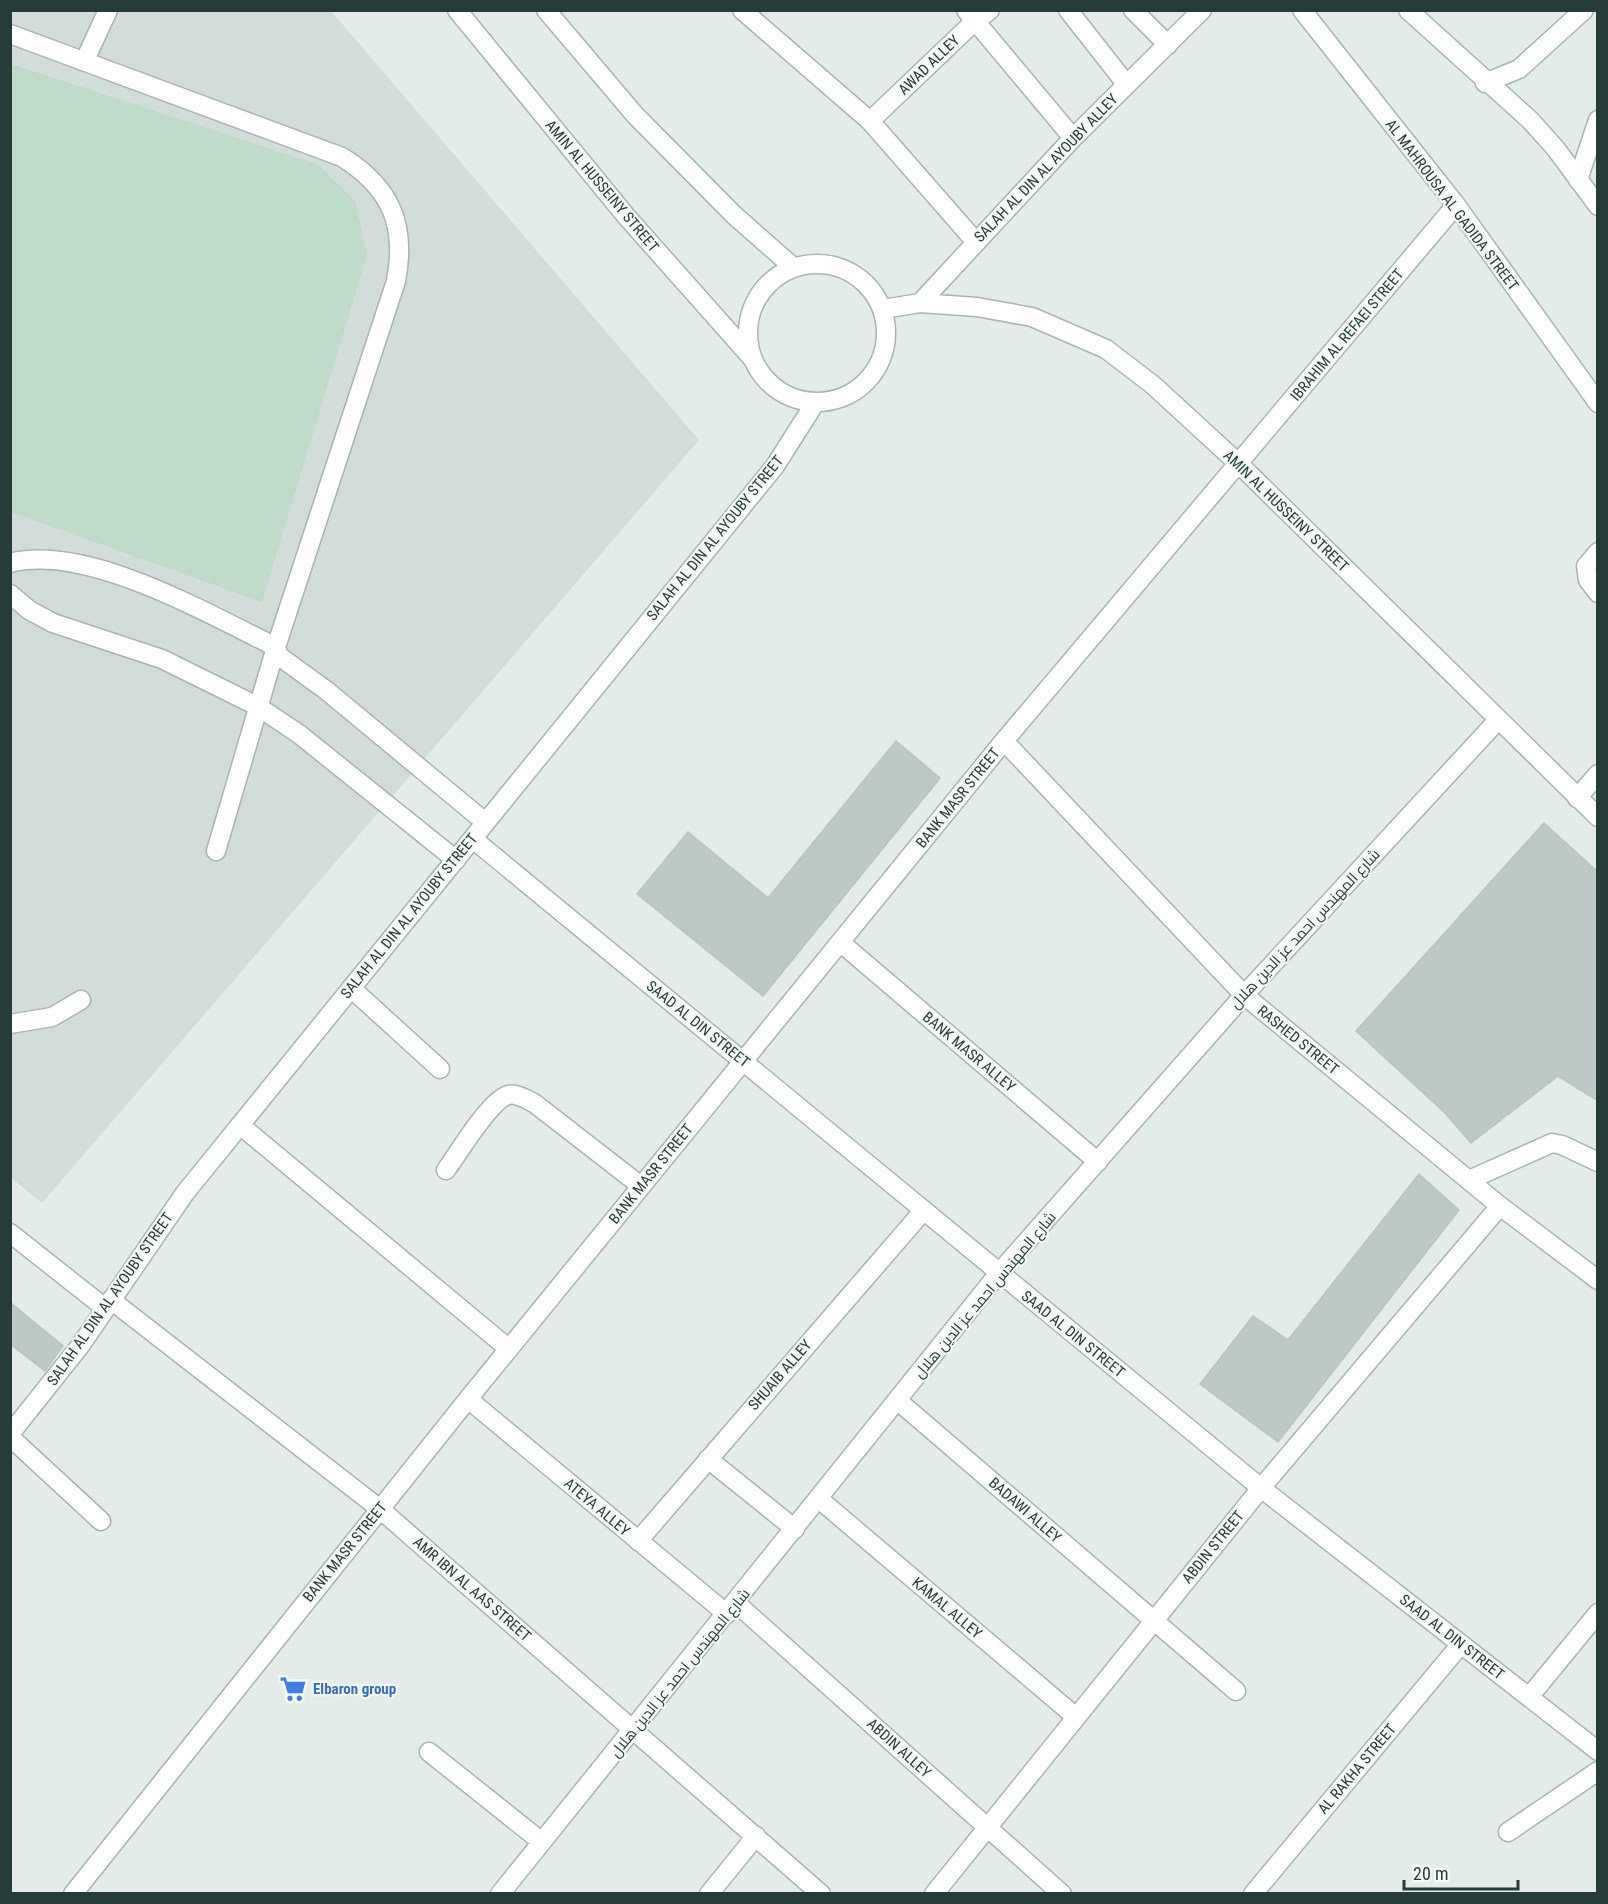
<svg xmlns="http://www.w3.org/2000/svg" width="1608" height="1904" font-family="'Roboto Condensed',Cairo,sans-serif">
	<style>
		.built { fill: #d2dcd8 }
		.green { fill: #bfdbca }
		.building { fill: #bcc9c6; stroke: #b7c5c1; stroke-width: 1.5 }
		.lines { fill: none; stroke-linecap: round; stroke-linejoin: round }
		.lane-casing { stroke: #a7b4b0; stroke-width: 21 }
		.street-casing { stroke: #a7b4b0; stroke-width: 21 }
		.secondary-casing { stroke: #a3b6b2; stroke-width: 21 }
		.lane { stroke: #fff; stroke-width: 18 }
		.street { stroke: #fff; stroke-width: 18 }
		.secondary { stroke: #fff; stroke-width: 18 }
		.labels { text-anchor: middle; dominant-baseline: central; stroke-width: 4.5; stroke-linejoin: round; paint-order: stroke }
		.street-label { font-size: 15px; fill: #253c38; stroke: #f4f9f7 }
		.shop-label { font-size: 15px; font-weight: bold; fill: #366cbe; stroke: #f4f9f7; text-anchor: start }
	</style>
	<rect width="100%" height="100%" fill="#e4ece9"/>
	<path class="built" d="M10,11h321l368,429 -657,763 -32,-26z"/>
	<path class="green" d="M11,64l306,100 38,37 12,54 -105,347 -251,-90z"/>
	<path class="building" d="M896,741l44,37 -177,218 -126,-102 51,-62 80,66z
		M1544,823l54,49v229l-40,-25 -87,67 -26,-30 -89,-82z
		M1419,1174l40,36 -181,232 -78,-58 53,-68 35,24z
		M11,1303l52,43 -18,25 -35,-27z"/>
	<g class="lines">
		<g class="lane-casing">
			<path id="lane" d="M10,34l332,123c48,30 65,67 54,124l-120,366 -60,204
				M85,60l23,-50
				M1598,552l-12,14 2,14 10,13
				M10,563c76,-20 198,51 266,84l3,9 48,35 158,131
				M10,594l19,16 24,13 109,36 95,47 42,28 157,126
				M1577,798l21,-24
				M10,1024l42,-7 29,-17
				M1469,1180l83,-37 10,2 36,17"/>
		</g>
		<g class="street-casing">
			<path id="street" d="M742,10l128,111 105,120
				M966,10l107,128
				M1068,10l59,75
				M1133,10l35,35
				M870,121l105,-100 15,-11
				M920,303l57,4 55,10 74,32 47,36 86,79 359,353
				M883,309l37,-6 153,-165 129,-128
				M1004,741l240,254 256,211 98,74
				M473,839l788,649 337,263
				M840,942l258,220
				M351,988l89,81
				M240,1125l269,224
				M446,1170c12,-16 43,-69 62,-75 8,-2 18,4 26,8l107,83
				M111,1300l269,209 441,385
				M468,1399l259,215
				M897,1400l339,291
				M10,1437l91,84
				M708,1459l87,70
				M819,1499l257,218
				M638,1541l286,-331
				M736,1603l326,291
				M1529,1697l69,-84
				M429,1752l113,90
				M1508,1832l90,-61
				M73,1894l395,-495 536,-658 452,-536
				M500,1894l499,-621 245,-278 254,-275
				M709,1894l47,-58
				M934,1894l327,-406 239,-282
				M1253,1894l208,-250"/>
		</g>
		<g class="secondary-casing">
			<path id="secondary" d="M457,10l169,206 126,142
				M546,10l89,105 99,100 59,52
				M1302,10l154,195 142,198
				M1408,10l122,110 26,29 42,57
				M1485,83l34,-14 65,-59
				M1578,180l20,-60
				M748 333a69 69 0 1 1 138 0a69 69 0 1 1-138 0Z
				M10,1233l95,75
				M10,1434l70,-88 105,-153 590,-727 40,-63"/>
		</g>
		<use href="#lane" class="lane"/>
		<use href="#street" class="street"/>
		<use href="#secondary" class="secondary"/>
	</g>
	<defs>
		<g id="supermarket-bare" transform="scale(2.07)"><path d="M-6-5.5h2.5l.6 2H6L4.5 2H-2.5L-4.4-4H-6ZM-1.5 3.2a1.3 1.3 0 1 0 .1 0ZM3 3.2a1.3 1.3 0 1 0 .1 0Z" fill="#3f7fe0" stroke="#f4f9f7" stroke-width="2.5" paint-order="stroke"/></g>
	</defs>
	<g fill-rule="evenodd">
		<use href="#supermarket-bare" x="293" y="1689"/>
	</g>
	<g class="labels">
		<g class="street-label">
			<text transform="translate(929 65) rotate(-44)">AWAD ALLEY</text>
			<text transform="translate(1046 168) rotate(-46)">SALAH AL DIN AL AYOUBY ALLEY</text>
			<text transform="translate(602 186) rotate(50)">AMIN AL HUSSEINY STREET</text>
			<text transform="translate(1452 205) rotate(53)">AL MAHROUSA AL GADIDA STREET</text>
			<text transform="translate(1347 335) rotate(-50)">IBRAHIM AL REFAEI STREET</text>
			<text transform="translate(1286 511) rotate(44)">AMIN AL HUSSEINY STREET</text>
			<text transform="translate(715 538) rotate(-51)">SALAH AL DIN AL AYOUBY STREET</text>
			<text transform="translate(958 798) rotate(-51)">BANK MASR STREET</text>
			<text transform="translate(409 916) rotate(-51)">SALAH AL DIN AL AYOUBY STREET</text>
			<text transform="translate(1305 929) rotate(-47)">شارع المهندس احمد عز الدين هلال</text>
			<text transform="translate(698 1024) rotate(39)">SAAD AL DIN STREET</text>
			<text transform="translate(1298 1040) rotate(39)">RASHED STREET</text>
			<text transform="translate(969 1052) rotate(40)">BANK MASR ALLEY</text>
			<text transform="translate(651 1174) rotate(-51)">BANK MASR STREET</text>
			<text transform="translate(985 1295) rotate(-50)">شارع المهندس احمد عز الدين هلال</text>
			<text transform="translate(110 1299) rotate(-55)">SALAH AL DIN AL AYOUBY STREET</text>
			<text transform="translate(1073 1334) rotate(39)">SAAD AL DIN STREET</text>
			<text transform="translate(780 1375) rotate(-49)">SHUAIB ALLEY</text>
			<text transform="translate(597 1507) rotate(40)">ATEYA ALLEY</text>
			<text transform="translate(1025 1510) rotate(41)">BADAWI ALLEY</text>
			<text transform="translate(1213 1547) rotate(-51)">ABDIN STREET</text>
			<text transform="translate(345 1552) rotate(-51)">BANK MASR STREET</text>
			<text transform="translate(472 1589) rotate(41)">AMR IBN AL AAS STREET</text>
			<text transform="translate(947 1608) rotate(40)">KAMAL ALLEY</text>
			<text transform="translate(1452 1637) rotate(38)">SAAD AL DIN STREET</text>
			<text transform="translate(680 1673) rotate(-51)">شارع المهندس احمد عز الدين هلال</text>
			<text transform="translate(899 1748) rotate(42)">ABDIN ALLEY</text>
			<text transform="translate(1357 1769) rotate(-50)">AL RAKHA STREET</text>
		</g>
		<g class="shop-label">
			<text x="313" y="1689">Elbaron group</text>
		</g>
	</g>
	<rect width="1608" height="1904" fill="none" stroke="#253c38" stroke-width="24"/>
	<path d="M1404 1880v9h114v-9" fill="none" stroke="#253c38" stroke-width="3"/>
	<text x="1413" y="1880" font-size="18" fill="#253c38" stroke="#f4f9f7" stroke-width="4.5" paint-order="stroke">20 m</text>
</svg>
